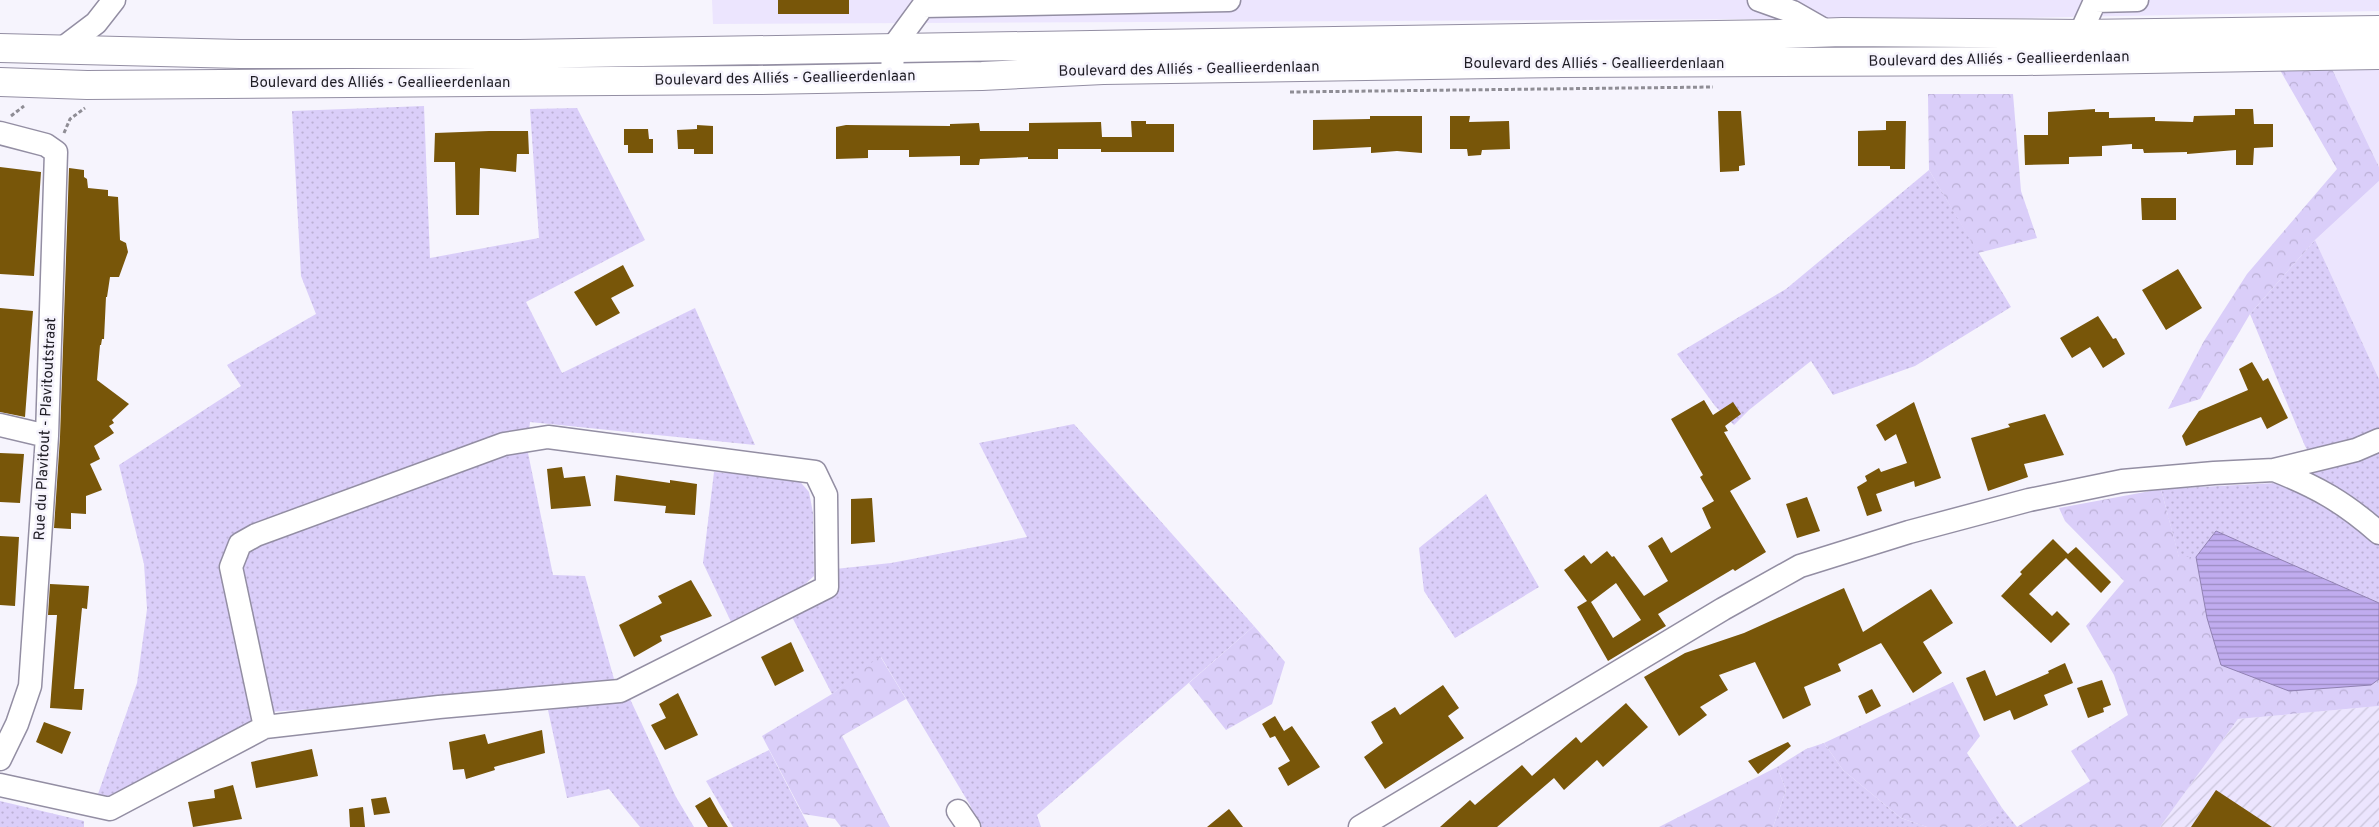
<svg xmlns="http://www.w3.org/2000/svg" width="2379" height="827" font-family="Overpass,sans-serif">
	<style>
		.built { fill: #ece5fe }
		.industrial { fill: url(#industrial-furrows) }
		.grass { fill: url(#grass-dots) }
		.forest { fill: url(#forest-crowns) }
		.water { fill: url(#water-rules); stroke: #9081b2 }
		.building { fill: #785609; fill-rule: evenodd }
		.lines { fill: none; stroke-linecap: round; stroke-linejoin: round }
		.minor-casing { stroke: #938ea3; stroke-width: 25 }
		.highway-casing { stroke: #938ea3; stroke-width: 30 }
		.path { stroke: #8f8d95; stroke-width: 3; stroke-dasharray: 4 2.5; stroke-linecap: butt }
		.minor { stroke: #fff; stroke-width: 22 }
		.highway { stroke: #fff; stroke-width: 28 }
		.labels { text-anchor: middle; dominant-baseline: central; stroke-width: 5; stroke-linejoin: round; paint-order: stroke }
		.street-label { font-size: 15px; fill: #1f1d25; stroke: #f6f4fd }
	</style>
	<defs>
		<pattern id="industrial-furrows" width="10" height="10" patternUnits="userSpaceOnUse" patternTransform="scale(1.25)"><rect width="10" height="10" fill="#ece5fe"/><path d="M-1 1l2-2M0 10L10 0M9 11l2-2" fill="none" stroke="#cac4da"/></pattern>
		<pattern id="grass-dots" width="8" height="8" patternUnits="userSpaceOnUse" patternTransform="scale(1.25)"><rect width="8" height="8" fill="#dacef9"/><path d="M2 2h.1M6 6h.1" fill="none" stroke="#bbb0d5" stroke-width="1.8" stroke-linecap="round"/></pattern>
		<pattern id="forest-crowns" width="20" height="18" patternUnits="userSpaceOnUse" patternTransform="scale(1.25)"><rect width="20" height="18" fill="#dacef9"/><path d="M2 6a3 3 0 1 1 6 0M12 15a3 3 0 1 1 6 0" fill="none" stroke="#bbb0d5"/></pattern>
		<pattern id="water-rules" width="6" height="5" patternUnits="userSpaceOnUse" patternTransform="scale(1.25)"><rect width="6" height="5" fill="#c0acef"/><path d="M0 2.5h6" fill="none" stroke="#9b8bc1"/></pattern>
	</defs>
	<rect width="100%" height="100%" fill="#f6f4fd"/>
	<path class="built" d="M712,0h1667v11l-364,7 -1302,6z
		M2379,68v99l-47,-98z
		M2379,181v198l-64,-139z"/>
	<path class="industrial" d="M2379,706v121h-219l78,-108z"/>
	<path class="grass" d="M424,106l6,152 109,-20 -9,-129 47,-1 68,132 -119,62 36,71 133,-65 60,137 -225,-23 -3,26 26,127 32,1 31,110 -69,7 -278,19 -92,51 -69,33 -10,-2 39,-111 10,-74 -3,-45 -25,-99 122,-79 -14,-21 89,-51 -15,-38 -9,-165z
		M1929,170l82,137 -96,59 -82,29 -22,-34 -62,49 -15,15 -19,-19 -38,-52 109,-65z
		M2315,240l64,139v224l-163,-72 -20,26 -17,1 -18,-69 115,-6 42,-14 -13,-23 -55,-132z
		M1074,424l180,202 -217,189 4,12h-62l-9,-22 -89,-148 -49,37 -41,-79 44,-46 56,-6 136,-26 -48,-94z
		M714,472l82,5 13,15 4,21 1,63 -23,21 -58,29 -30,-63z
		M1486,494l53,93 -84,51 -31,-47 -5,-43z
		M630,699l46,98 18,30h-54l-31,-38 -42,9 -19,-88z
		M1824,743l19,27 58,48 26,9h-154l13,-37 -9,-23 29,-18z
		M769,750l40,77h-76l-27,-46z
		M0,801l84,20v6h-84z
		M2002,808l15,19h-39l21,-13z"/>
	<path class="forest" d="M2332,69l47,98v14l-64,59 -65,74 -50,85 -32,10 36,-68 43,-67 90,-105 -57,-99z
		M1928,94h85l8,97 16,47 -59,15 -49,-83z
		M2161,489l18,68h17l11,61 163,67 9,-6v27l-141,13 -78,108h-143l73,-46 -19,-30 57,-36 -14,-40 -28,-49 38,-45 -59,-60 -6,-13z
		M1254,626l31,36 -13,42 -46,26 -37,-47z
		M880,656l26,43 -64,37 48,91h-49l-6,-8 -32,-5 -41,-78 70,-42z
		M1953,682l27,54 -13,17 35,55 -2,6 -22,13h-51l-26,-9 -58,-48 -19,-27z
		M1777,767l9,23 -13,37h-114z"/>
	<path class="water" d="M2216,531l163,72v76l-8,6 -82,6 -68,-26 -14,-47 -11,-61z"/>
	<path class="building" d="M778,0h71v14h-71z
		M2095,109v3h14v6l46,-1v4l38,1 1,-6 41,-1v-6h18l1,15h19v23l-19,1 -1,17h-17v-15l-49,4v-2l-43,1 -1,-4h-11v-5l-30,2v10l-33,1v7l-44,1 -1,-30h24v-23z
		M1718,111h23l4,54 -6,1v5l-19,1z
		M1370,116h52v37l-25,-2 -26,2v-6l-58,3v-30l57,-1z
		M1450,116h20l-1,6 40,-1 1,28 -28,1 -1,5 -13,1 -1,-7h-17z
		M1131,121h15v3h28v28h-73v-3h-43v10h-30v-2l-48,2 -1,6h-19v-9l-51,1v-7h-41v8l-32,1v-32l10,-2 104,1v-2l29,-1 1,8h49v-8l72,-1 1,15h30z
		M1886,121h20l-1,48h-15v-3h-32v-35l28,-1z
		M697,125l16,1v28h-19v-5h-16l-1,-19 20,-1z
		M624,129h24l1,10h4v14h-25v-8h-4z
		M489,131h39l1,23h-12l-1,18 -36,-4 -1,47h-23l-1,-53h-21l1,-29z
		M0,167l41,5 -7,104 -34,-2z
		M69,168l15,2v7l3,2 1,9 20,2v6l10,1 2,43 6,3 2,9 -9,25h-9l-3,20h-1l-2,42h-2l-1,6h-1l-3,35 32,24 -17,16 2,3 -5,3 5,7 -20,13 6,13 -10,5 12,26 -16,6v18l-15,-1v16l-17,-1 6,-91z
		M2141,198h35v22h-34z
		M623,265l11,21 -23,12 9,15 -24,13 -22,-34z
		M2178,269l24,39 -36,22 -24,-40z
		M0,308l33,3 -8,106 -25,-5z
		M2098,316l15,23 3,-1 9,16 -22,14 -13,-21 -18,11 -12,-20z
		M2252,362l11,19 5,-3 20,40 -21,11 -6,-12 -75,29 -4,-10 17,-25 49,-21 -9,-21z
		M1704,400l9,15 20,-13 8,12 -16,12 3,5 -4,1 27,47 -21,12 36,61 -31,19 -2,-2 -75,45 8,12 -58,35 -31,-54 10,-6 -23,-31 20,-15 7,9 16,-13 5,6 2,-1 30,40 24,-15 -20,-35 14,-9 9,16 40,-25 -9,-20 12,-7 -14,-24 3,-2 -32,-56zM1616,583l25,37 -28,18 -22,-36z
		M1914,402l27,76 -26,9 -1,-6 -38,13 6,17 -15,5 -10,-29 10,-6 -2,-5 14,-8 2,4 26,-9 -11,-29 -11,7 -9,-16z
		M2045,414l19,41 -40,9 4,13 -40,14 -17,-53 39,-11 -2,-3z
		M0,453l24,1 -4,49 -20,-1z
		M562,467l2,11 21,-2 6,30 -40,3 -4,-40z
		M616,475l54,8v-3l27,4 -2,31 -30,-2 1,-7 -52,-5z
		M1807,497l13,34 -23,7 -11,-34z
		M872,498l3,44 -24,2v-45z
		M0,536l19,1 -4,69 -15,-1z
		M2053,539l15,15 8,-7 35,35 -10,11 -35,-35 -37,36 23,22 5,-5 13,13 -19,19 -50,-47 21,-22 -2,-2z
		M691,580l21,36 -52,20 2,5 -28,16 -15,-32 43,-22 -4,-7z
		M50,584l39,2 -2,23 -5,-1 -8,81h10l-2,21 -32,-2 7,-93h-9z
		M1844,588l19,44 68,-43 22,34 -30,19 19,31 -29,20 -32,-50 -43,21 3,7 -37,16 7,18 -28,14 -28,-57 -36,13 9,15 -28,17 7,8 -28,21 -35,-59 41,-24 59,-20z
		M791,642l13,29 -29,15 -14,-29z
		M2065,663l8,20 -29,12 4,10 -34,15 -4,-10 -26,11 -18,-43 19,-8 11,26 53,-23 -1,-2z
		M2102,680l9,25 -8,3 1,4 -16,6 -11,-30z
		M1443,685l16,23 -11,8 16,22 -79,51 -21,-32 19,-14 -12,-21 24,-15 5,8z
		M1872,689l9,17 -15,8 -8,-18z
		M678,693l20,42 -33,15 -14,-25 15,-7 -7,-14z
		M1626,703l22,24 -45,40 -6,-7 -33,30 -10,-12 -57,49h-57l30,-27 5,5 47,-40 10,11 44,-39 5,6z
		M1275,716l9,15 8,-5 28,41 -32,19 -10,-18 12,-7 -15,-25 -5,2 -8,-14z
		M44,722l27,10 -9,22 -26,-12z
		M542,730l3,23 -51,14 1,3 -29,9 -2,-10 -11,1 -4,-28 36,-8 3,10z
		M1788,742l3,4 -33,28 -10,-13z
		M312,749l6,27 -62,12 -5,-26z
		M233,785l9,34 -49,8 -5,-25 27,-4 -1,-8z
		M2216,790l56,37h-81z
		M386,797l4,16 -16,2 -3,-16z
		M710,797l9,16 9,14h-20l-13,-21z
		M363,807l2,20h-15l-1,-18z
		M1229,809l14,18h-36z"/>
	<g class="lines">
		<g class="minor-casing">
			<path id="minor" d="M1759,0l34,12 35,20
				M2080,34l15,-33 42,-1
				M59,51l37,-28 18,-23
				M892,78l1,-31 30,-41 306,-6
				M0,133l46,12 10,7 -9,284 -17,250 -13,38 -17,35
				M0,425l47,11
				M2274,470c43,17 70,32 105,63
				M0,785l110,24 155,-82 174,-20 181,-16 207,-104 -1,-92 -11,-23 -267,-35 -44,7 -248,91 -16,9 -9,23 34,160
				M958,811l11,16
				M1360,827l363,-218 77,-43 109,-34 120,-32 93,-19 92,-8 60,-3 82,-20 23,-10"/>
		</g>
		<g class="highway-casing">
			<path id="highway" d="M0,48l240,6h279l1264,-20 59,-2 238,2 299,-4
				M0,82l87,3 670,-5 225,-4 121,-6 459,-7 464,-2 353,-6"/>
		</g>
		<path class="path" d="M1290,92l423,-5
			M11,116l13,-10
			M64,133l6,-14 15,-11"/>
		<use href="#minor" class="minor"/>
		<use href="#highway" class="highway"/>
	</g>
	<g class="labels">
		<g class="street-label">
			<text transform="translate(1999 60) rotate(-1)">Boulevard des Alliés - Geallieerdenlaan</text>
			<text x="1594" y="64">Boulevard des Alliés - Geallieerdenlaan</text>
			<text transform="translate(1189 70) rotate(-1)">Boulevard des Alliés - Geallieerdenlaan</text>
			<text transform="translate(785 79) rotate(-1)">Boulevard des Alliés - Geallieerdenlaan</text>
			<text x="380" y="83">Boulevard des Alliés - Geallieerdenlaan</text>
			<text transform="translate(46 429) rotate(-87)">Rue du Plavitout - Plavitoutstraat</text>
		</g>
	</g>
</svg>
